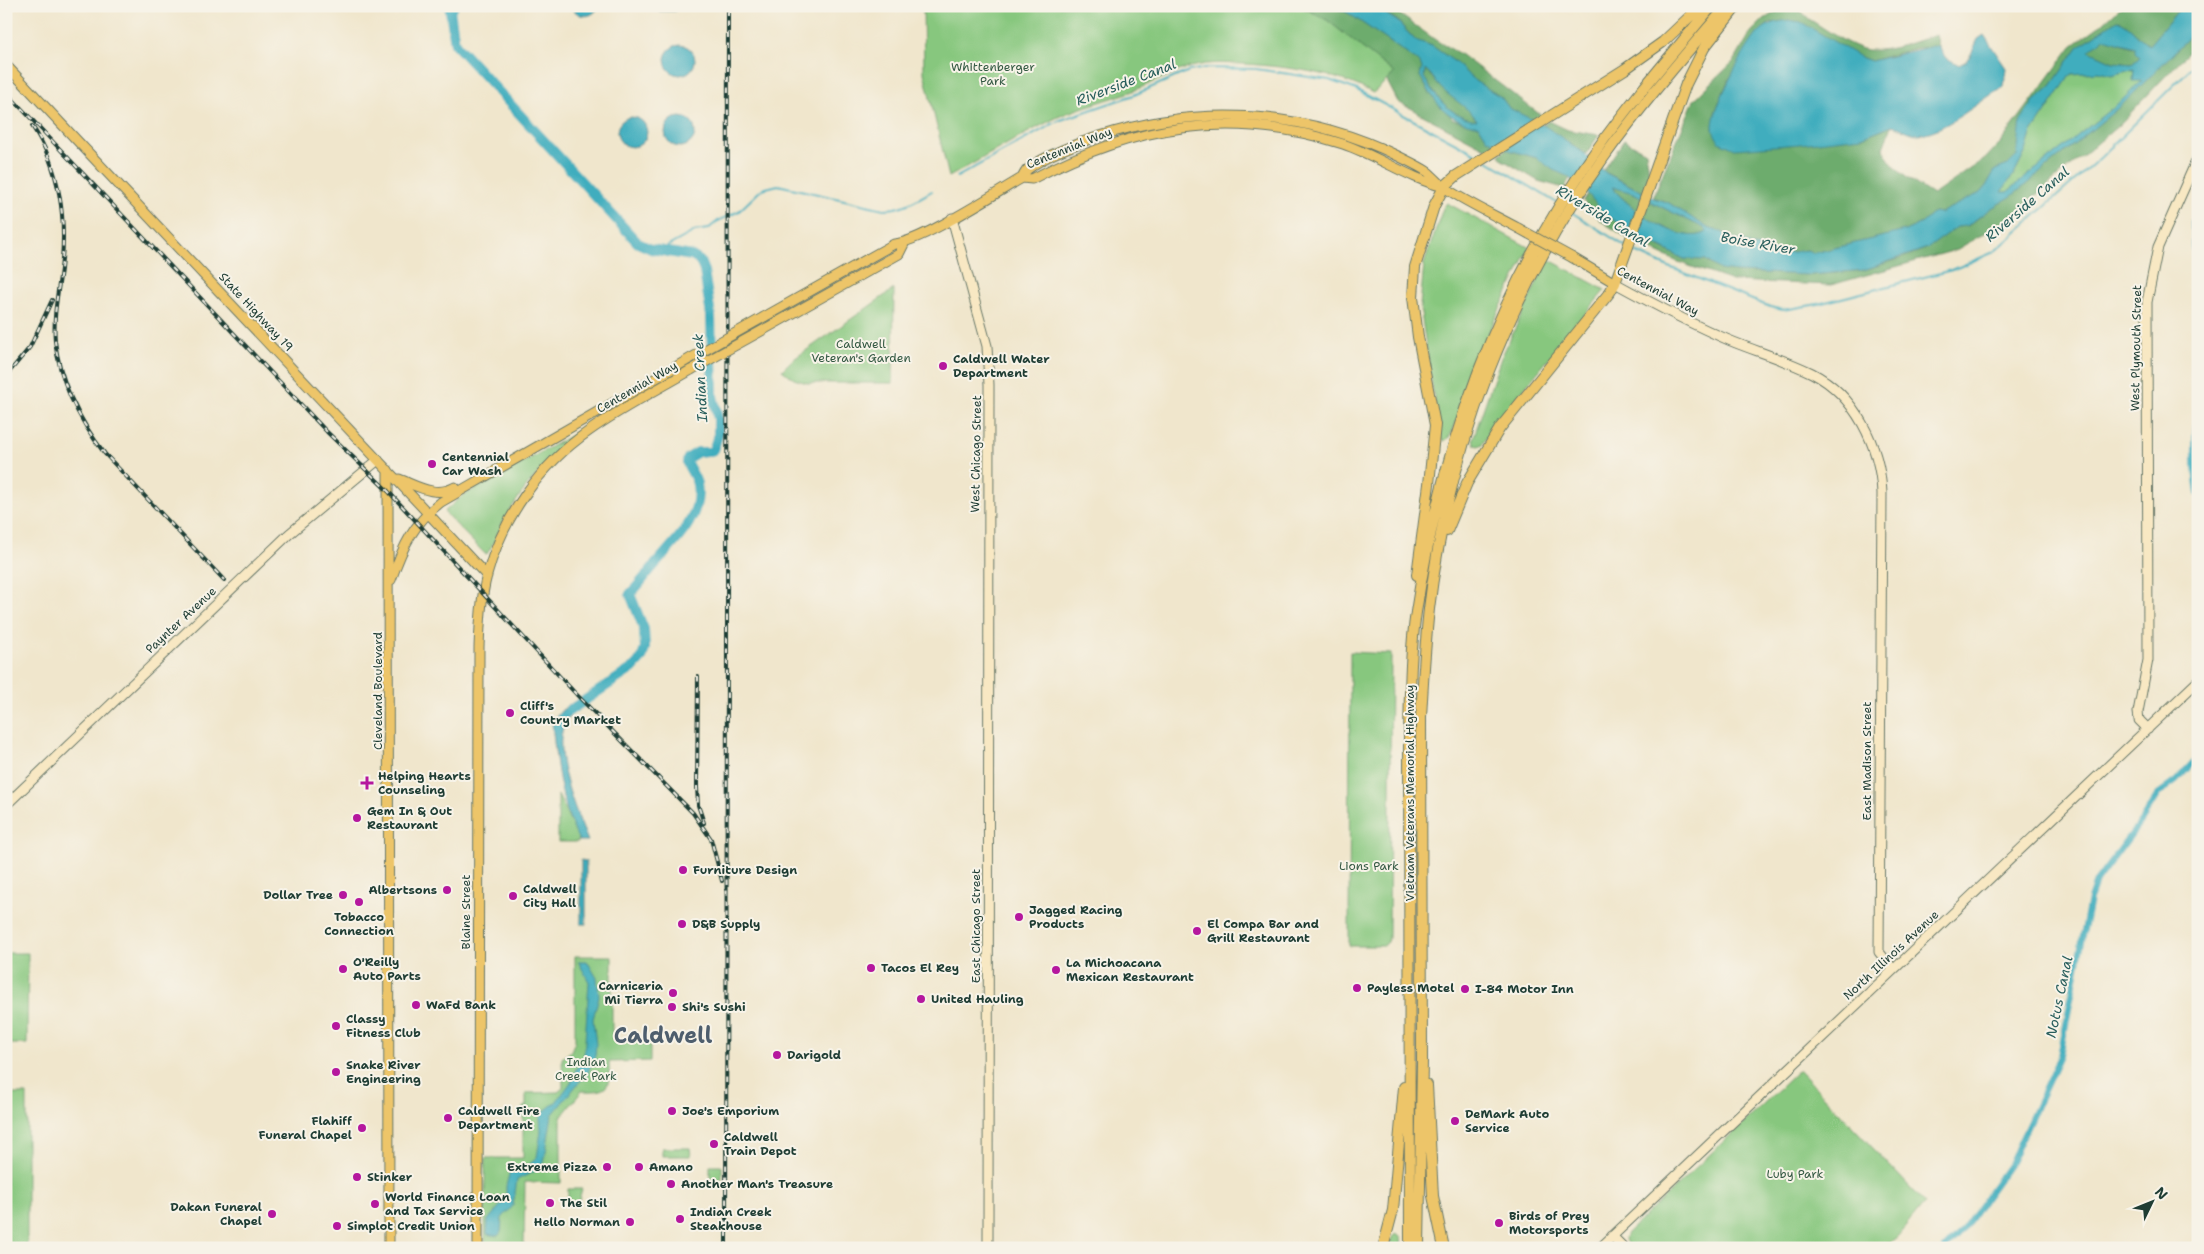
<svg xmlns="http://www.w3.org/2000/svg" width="2204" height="1254" font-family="'Shantell Sans',sans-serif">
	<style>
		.green { fill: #87c77e; stroke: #538259 }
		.forest { fill: #6dac6d; stroke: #467450 }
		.water { fill: #40adbe; stroke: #307579; fill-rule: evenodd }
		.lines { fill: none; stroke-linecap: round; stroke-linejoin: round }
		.stream { stroke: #40adbe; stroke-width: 2 }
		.canal { stroke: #40adbe; stroke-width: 6 }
		.river { stroke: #40adbe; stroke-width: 10 }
		.secondary-casing { stroke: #687869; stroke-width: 11 }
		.primary-casing { stroke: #687869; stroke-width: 11 }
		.highway-casing { stroke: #687869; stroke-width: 12 }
		.secondary { stroke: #f8e8c3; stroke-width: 9 }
		.primary { stroke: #edc569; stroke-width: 9 }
		.highway { stroke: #edc569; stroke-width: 10 }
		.rail-casing { stroke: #1f3d34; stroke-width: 4 }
		.rail { stroke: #f7f3e8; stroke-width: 2; stroke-dasharray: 5.5; stroke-linecap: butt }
		.primary-bridge-casing { stroke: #687869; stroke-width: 11; stroke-linecap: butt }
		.primary-bridge { stroke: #edc569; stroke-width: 9 }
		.poi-dot { fill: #b5179e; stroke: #f7f3e8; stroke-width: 2 }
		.labels { text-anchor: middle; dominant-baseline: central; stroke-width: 4; stroke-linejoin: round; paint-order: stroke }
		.park-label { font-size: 12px; fill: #345943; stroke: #f7f3e8 }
		.street-label { font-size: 12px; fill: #1f3d34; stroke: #f7f3e8 }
		.poi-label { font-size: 12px; font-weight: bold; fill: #1f3d34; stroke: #f7f3e8; text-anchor: start }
		.water-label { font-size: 14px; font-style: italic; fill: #295f5d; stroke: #f7f3e8 }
		.town-label { font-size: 22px; font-weight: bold; fill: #4e5e6d; stroke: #f7f3e8 }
	</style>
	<rect width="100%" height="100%" fill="#f7f3e8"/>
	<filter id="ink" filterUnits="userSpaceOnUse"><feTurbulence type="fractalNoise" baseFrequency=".02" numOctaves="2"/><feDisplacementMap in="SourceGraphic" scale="10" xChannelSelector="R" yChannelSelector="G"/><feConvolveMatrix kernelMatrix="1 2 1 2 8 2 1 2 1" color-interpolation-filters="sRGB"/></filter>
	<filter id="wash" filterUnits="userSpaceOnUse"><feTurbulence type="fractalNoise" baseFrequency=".0096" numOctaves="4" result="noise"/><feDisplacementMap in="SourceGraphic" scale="20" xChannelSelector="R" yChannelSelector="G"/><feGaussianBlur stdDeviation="1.12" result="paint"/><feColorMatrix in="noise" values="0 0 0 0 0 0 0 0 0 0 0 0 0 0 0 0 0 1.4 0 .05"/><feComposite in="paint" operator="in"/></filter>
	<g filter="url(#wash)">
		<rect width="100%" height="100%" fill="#f0e6cc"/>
		<path class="green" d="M923,6h377l27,14 68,53 -22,20c-39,-21 -84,-26 -128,-29 -14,0 -30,-2 -45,1 -23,4 -45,17 -67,26 -24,9 -50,15 -75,26 -37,18 -73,40 -109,60l-25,-104z
			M2135,69l3,11 5,1 -22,20 -114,91 -7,1 15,-20 11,-22 5,-17 40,-60 27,-2 14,3z
			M1447,203l83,45c-24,47 -47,94 -66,145 -4,12 -8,43 -20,48l-4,-3 -20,-132 4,-42 19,-56z
			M1548,259l57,31 -86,105 -37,49 -4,2 -3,-1 -2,-6 28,-81z
			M894,289l-1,94h-86l-13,-4 -12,-9 9,-9z
			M583,429c-26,23 -51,47 -70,77 -11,15 -16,33 -26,48l-3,-1 -40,-41 18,-16z
			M1350,652l41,2 -2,284 -1,4 -5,4h-34z
			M558,795l20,42v5h-20z
			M6,953h22l-1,91h-21z
			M575,956h37v84h38v21l-41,1c1,26 0,30 -27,29l-21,26v66l-36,-1 -1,64h-39v-88h38v-51l3,-1v-13l32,-1 5,-4 -1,-30 9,-7 4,-10z
			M1799,1070l126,133 -28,34 -15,11h-251c-5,-5 -8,-8 -4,-15z
			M6,1094h21v152h-21z
			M690,1148l1,8h-29v-8z
			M710,1166h12v13l-3,2 -9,-3z
			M568,1189h14l-4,14 -2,-1 -8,1z
			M1395,1234l6,2 1,12h-14l4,-11z"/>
		<path class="forest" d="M1300,6h32l16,7 72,50 2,5 -2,8 9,16 24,27 26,7 8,13 11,6 -9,5 -91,-48 -11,-21 7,-8 -67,-53z
			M1372,6h16l49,35 23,13 82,62 -8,5 -25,-13 -8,-11 -26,-16 -20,-19 -23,-16 -17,-6 -18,-20z
			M1786,6c10,0 17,6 23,13 15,9 42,29 59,31 22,2 47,-9 68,-15l3,12 -22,1 -46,13 -100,-39 -12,10 -31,49 -13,31 -2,17 149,8 30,-12 -9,23c9,23 30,34 50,47l52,-36 16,-17 71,-96 30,-22 20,-18h60l-33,39c-12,-8 -19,-21 -32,-25l-39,27 -27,39 -17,15 -17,55 -9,9 -13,5 -9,16 -6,7 -40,20 -6,-1 -12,11 -17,8 -91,22 -7,-3 -30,4 -14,-7 -11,-1 -6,-4 -14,-3 -10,-7 -14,-4 -39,-25 -16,-6 41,-97 41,-40 16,-28 13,-13z
			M2198,28v14l-79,83 -112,95 -51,30 -125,35 -99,-4 -54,-19 -41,-19 2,-6 45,22 21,1 15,10 17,2 74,3 24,-2 29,-3 38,-12 26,-10 29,-21 11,-1 22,-17 22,-13 111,-92z
			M2104,37l31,11 5,9 -8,7 -19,-2 -24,-11z
			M1425,69l14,17 32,26 6,9c-25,-4 -41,-23 -53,-44z
			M1549,121l19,9 31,5 -13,19 -43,-29z
			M1624,140l22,12 4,26 -5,15 -42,-22z
			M1506,149l31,9 33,20 -6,10 -26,-7 -35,-21 -4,-5z
			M1611,186l22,7 71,35 3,4c-26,16 -79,-25 -96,-46z
			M1588,194l40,37 1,8 -28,-18 -18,-20z"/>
		<path class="water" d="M571,6h28c-6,13 -21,13 -28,0z
			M658,6h24l-7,5h-17z
			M1332,6h40l8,4 17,11 18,19 17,6 23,16 20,19 26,16 8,11 36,18 39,27 22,20 48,25 15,5 39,25 14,4 10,7 14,3 6,4 11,1 14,7 30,-4 7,3 91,-22 17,-8 12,-11 6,1 40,-20 6,-7 9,-16 13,-5 9,-9 4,-36 13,-19 17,-15 27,-39 39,-27c13,4 20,17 32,25l33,-39h16v22l-75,76 -111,92 -22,13 -23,17 -10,1 -29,21 -64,22 -53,5 -74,-3 -17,-2 -14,-10 -22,-1 -55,-28 -26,-19 -14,-17 -22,-19 -14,-6 -16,-12 -28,-8 -22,-11 -8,-13c-34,-7 -42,-21 -59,-50l2,-8 -2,-5 -72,-50zM2104,38l31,9v5l5,5 -8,7 -19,-2 -24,-11zM1425,69c7,5 10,13 16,19 11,11 27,19 36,32 -26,-3 -41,-22 -53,-43zM2134,69l-1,12h9l-21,20 -114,91h-6l14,-19 11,-22 5,-17 40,-60 27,-2 14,3zM1612,187l21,6 71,35 3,4c-25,16 -80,-25 -95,-45z
			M1788,20l13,2 59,35 11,4 62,-15 6,1 6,10 14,8 9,-5 10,-21 6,-4 22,33 -2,19c-23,12 -59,46 -86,47 -7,0 -19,-7 -26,-9l-30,12 -62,7 -65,5 -16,-7c-2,-4 -6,-9 -6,-14 -2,-18 33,-84 47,-97 8,-8 17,-9 28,-11z
			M665 60a15 15 0 1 1 30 0a15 15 0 1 1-30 0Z
			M665 132a15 15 0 1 1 30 0a15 15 0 1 1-30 0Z
			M617 132a15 15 0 1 1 30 0a15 15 0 1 1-30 0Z
			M577,700l5,6c-5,4 -14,10 -17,16 -14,31 11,89 23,119h-9c-19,-39 -23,-77 -27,-119l10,-12z
			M581,860l5,1v63h-5z
			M578,961h9l10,17 2,18 -6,23 3,25 -1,12 -10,23 -4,1 -29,35 -8,48 -6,3 -1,4 -20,10 -4,26 -11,12 -1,14 -3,4 -11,-2 1,-14 18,-21v-13l4,-15 10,-5h5l5,-2 7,-7 4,-26 -1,-13 3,-6 13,-10 19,-25v-6l9,-15 5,-74z"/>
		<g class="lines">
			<path class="stream" d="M1488,161l69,42
				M957,177l101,-56 76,-26 55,-24 17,-3 50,1 73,11 28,10 123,66
				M1571,212l54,34
				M661,250l34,-19 13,-2 10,-8 21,-10 23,-22 16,-4 106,24c19,0 32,-9 48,-18
				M1631,250l33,15 106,42 13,3 35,-6 134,-34 42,-18 106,-94 98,-97"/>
			<path class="canal" d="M445,6l5,4
				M2193,222v25l5,14
				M2198,404c-3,30 -5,59 0,89
				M1945,1248l19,-20 47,-66 49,-106 30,-157 6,-17 46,-62 16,-26 18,-13 22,-24"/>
			<path class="river" d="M454,6l-4,4 5,34 183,199 13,6 41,7 8,5 4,10 7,45 2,80 5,23v16l-4,13 -3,4h-13l-10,6 -1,5c3,7 8,13 10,21 6,35 -24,59 -44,83 -8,9 -14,18 -23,27l14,35 1,19 -3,10 -9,10 -64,43"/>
		</g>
	</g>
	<g filter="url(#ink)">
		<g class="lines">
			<g class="secondary-casing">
				<path id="secondary" d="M952,218l35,128 2,39 -1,863
					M1615,283c38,21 76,41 116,58 27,11 55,19 81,32 43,22 68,73 70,120l-3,459 14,17
					M2148,729l-9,-9 -1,-8 10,-52 -1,-358 11,-55 40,-90
					M6,805l283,-271 89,-74
					M1612,1236l12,12
					M1600,1248l598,-567"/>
			</g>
			<g class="primary-casing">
				<path id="primary" d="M6,65l481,511
					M1022,178l10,1c102,-54 199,-71 311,-35 35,12 65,34 101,43
					M1573,258l42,25
					M764,317l130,-73c25,-1 102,-51 128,-66 2,-3 3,-7 6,-9 16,-13 52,-27 72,-33 100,-32 204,-26 298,20 10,5 21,10 30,16 6,5 11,11 17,16 23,15 49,27 73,40
					M765,329l134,-75 5,-10
					M388,470l1,778
					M399,479c18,7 37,19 56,8
					M391,580c12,-34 22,-56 50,-78l250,-144
					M478,1248l1,-601c1,-24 2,-50 8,-72 16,-58 53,-110 102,-144 32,-23 68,-41 102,-61"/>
			</g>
			<g class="highway-casing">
				<path id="highway" d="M1447,531l20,-48 33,-55 110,-136 5,-9 71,-199 18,-36 33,-42
					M1417,575l12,-91 6,-59 -17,-88 -5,-40 2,-30 19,-61 10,-19 12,-11 169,-107 38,-27 38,-36
					M1427,1085l6,111 11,52
					M1383,1248l10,-38 11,-123
					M1410,1248l-1,-514c1,-40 1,-82 7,-122 25,-164 82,-324 179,-460 36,-51 77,-98 117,-146
					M1419,1248l3,-188 -1,-343c2,-36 4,-72 8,-108 19,-161 81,-320 175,-452 38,-53 80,-102 123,-151"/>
			</g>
			<use href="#secondary" class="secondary"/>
			<use href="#primary" class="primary"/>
			<use href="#highway" class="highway"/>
			<g class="rail-casing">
				<path id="rail" d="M6,92l321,340 61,59 188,203 117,119 18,26 11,42
					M32,126c28,41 35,94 29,143 -3,24 -8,47 -6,72 5,43 24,79 50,113l119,126
					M6,376l24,-29 22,-47
					M698,676l-1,111 1,18 6,18
					M726,1248l2,-1242"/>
			</g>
			<use href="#rail" class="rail"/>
			<g class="primary-bridge-casing">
				<path id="primary-bridge" d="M1518,228l55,30
					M691,358l73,-41
					M691,370l74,-41"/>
			</g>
			<use href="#primary-bridge" class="primary-bridge"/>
		</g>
	</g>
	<g class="poi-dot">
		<circle cx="943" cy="366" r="5"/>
		<circle cx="432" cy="464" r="5"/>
		<circle cx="510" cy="713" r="5"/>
		<path d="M364.5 775.5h5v5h5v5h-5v5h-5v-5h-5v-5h5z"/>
		<circle cx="357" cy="818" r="5"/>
		<circle cx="683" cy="870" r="5"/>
		<circle cx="447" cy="890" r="5"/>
		<circle cx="343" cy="895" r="5"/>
		<circle cx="513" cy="896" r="5"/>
		<circle cx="359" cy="902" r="5"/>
		<circle cx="1019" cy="917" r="5"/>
		<circle cx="682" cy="924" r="5"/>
		<circle cx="1197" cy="931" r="5"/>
		<circle cx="871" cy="968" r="5"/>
		<circle cx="343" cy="969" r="5"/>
		<circle cx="1056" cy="970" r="5"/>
		<circle cx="1357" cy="988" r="5"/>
		<circle cx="1465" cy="989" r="5"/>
		<circle cx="673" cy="993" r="5"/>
		<circle cx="921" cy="999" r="5"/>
		<circle cx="416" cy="1005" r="5"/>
		<circle cx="672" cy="1007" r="5"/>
		<circle cx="336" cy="1026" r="5"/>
		<circle cx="777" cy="1055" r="5"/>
		<circle cx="336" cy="1072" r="5"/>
		<circle cx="672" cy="1111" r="5"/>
		<circle cx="448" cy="1118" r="5"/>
		<circle cx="1455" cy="1121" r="5"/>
		<circle cx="362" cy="1128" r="5"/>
		<circle cx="714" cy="1144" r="5"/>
		<circle cx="607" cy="1167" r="5"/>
		<circle cx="639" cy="1167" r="5"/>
		<circle cx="357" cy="1177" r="5"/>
		<circle cx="671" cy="1184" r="5"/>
		<circle cx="550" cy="1203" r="5"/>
		<circle cx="375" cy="1204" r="5"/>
		<circle cx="272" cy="1214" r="5"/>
		<circle cx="680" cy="1219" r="5"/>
		<circle cx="630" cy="1222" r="5"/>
		<circle cx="1499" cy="1223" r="5"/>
		<circle cx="337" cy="1226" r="5"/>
	</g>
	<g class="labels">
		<g class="park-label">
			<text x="993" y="67">Whittenberger<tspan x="993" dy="14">Park</tspan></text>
			<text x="861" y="344">Caldwell<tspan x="861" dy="14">Veteran's Garden</tspan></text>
			<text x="1369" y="866">Lions Park</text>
			<text x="586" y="1062">Indian<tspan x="586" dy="14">Creek Park</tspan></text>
			<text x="1795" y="1174">Luby Park</text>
		</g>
		<g class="street-label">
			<text transform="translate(1069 148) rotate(-22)">Centennial Way</text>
			<text transform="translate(1658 291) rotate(28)">Centennial Way</text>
			<text transform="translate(256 312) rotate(47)">State Highway 19</text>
			<text transform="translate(2136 348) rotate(-89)">West Plymouth Street</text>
			<text transform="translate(637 387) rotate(-30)">Centennial Way</text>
			<text transform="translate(976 454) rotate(-89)">West Chicago Street</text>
			<text transform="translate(181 620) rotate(-43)">Paynter Avenue</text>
			<text transform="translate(378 691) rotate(-90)">Cleveland Boulevard</text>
			<text transform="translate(1867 761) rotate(-90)">East Madison Street</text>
			<text transform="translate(1410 793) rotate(-90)">Vietnam Veterans Memorial Highway</text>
			<text transform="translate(466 912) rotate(-90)">Blaine Street</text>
			<text transform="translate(976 926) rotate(-90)">East Chicago Street</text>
			<text transform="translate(1891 955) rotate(-43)">North Illinois Avenue</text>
		</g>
		<g class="poi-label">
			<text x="953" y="359">Caldwell Water<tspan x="953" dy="14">Department</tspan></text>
			<text x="442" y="457">Centennial<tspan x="442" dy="14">Car Wash</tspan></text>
			<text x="520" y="706">Cliff's<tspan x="520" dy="14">Country Market</tspan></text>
			<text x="378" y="776">Helping Hearts<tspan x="378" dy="14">Counseling</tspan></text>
			<text x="367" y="811">Gem In &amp; Out<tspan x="367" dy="14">Restaurant</tspan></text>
			<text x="693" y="870">Furniture Design</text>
			<text x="523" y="889">Caldwell<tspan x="523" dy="14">City Hall</tspan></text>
			<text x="437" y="890" text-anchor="end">Albertsons</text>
			<text x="333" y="895" text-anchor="end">Dollar Tree</text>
			<text x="1029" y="910">Jagged Racing<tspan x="1029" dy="14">Products</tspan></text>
			<text x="359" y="917" text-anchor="middle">Tobacco<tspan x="359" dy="14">Connection</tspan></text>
			<text x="692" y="924">D&amp;B Supply</text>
			<text x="1207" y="924">El Compa Bar and<tspan x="1207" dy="14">Grill Restaurant</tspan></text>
			<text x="353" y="962">O'Reilly<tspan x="353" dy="14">Auto Parts</tspan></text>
			<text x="1066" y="963">La Michoacana<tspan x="1066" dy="14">Mexican Restaurant</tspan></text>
			<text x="881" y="968">Tacos El Rey</text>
			<text x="663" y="986" text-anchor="end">Carniceria<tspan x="663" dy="14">Mi Tierra</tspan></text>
			<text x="1367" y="988">Payless Motel</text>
			<text x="1475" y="989">I-84 Motor Inn</text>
			<text x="931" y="999">United Hauling</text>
			<text x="426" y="1005">WaFd Bank</text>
			<text x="682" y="1007">Shi's Sushi</text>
			<text x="346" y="1019">Classy<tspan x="346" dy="14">Fitness Club</tspan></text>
			<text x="787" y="1055">Darigold</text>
			<text x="346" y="1065">Snake River<tspan x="346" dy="14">Engineering</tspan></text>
			<text x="458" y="1111">Caldwell Fire<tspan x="458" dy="14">Department</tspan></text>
			<text x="682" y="1111">Joe's Emporium</text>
			<text x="1465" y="1114">DeMark Auto<tspan x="1465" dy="14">Service</tspan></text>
			<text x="352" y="1121" text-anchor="end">Flahiff<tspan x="352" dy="14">Funeral Chapel</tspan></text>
			<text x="724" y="1137">Caldwell<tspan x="724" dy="14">Train Depot</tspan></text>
			<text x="597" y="1167" text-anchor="end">Extreme Pizza</text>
			<text x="649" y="1167">Amano</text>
			<text x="367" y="1177">Stinker</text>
			<text x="681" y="1184">Another Man's Treasure</text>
			<text x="385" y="1197">World Finance Loan<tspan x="385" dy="14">and Tax Service</tspan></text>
			<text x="560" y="1203">The Stil</text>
			<text x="262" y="1207" text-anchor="end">Dakan Funeral<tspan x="262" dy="14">Chapel</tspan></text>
			<text x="690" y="1212">Indian Creek<tspan x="690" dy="14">Steakhouse</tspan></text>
			<text x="1509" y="1216">Birds of Prey<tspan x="1509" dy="14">Motorsports</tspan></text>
			<text x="620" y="1222" text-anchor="end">Hello Norman</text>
			<text x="347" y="1226">Simplot Credit Union</text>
		</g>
		<g class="water-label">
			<text transform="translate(1126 82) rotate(-21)">Riverside Canal</text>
			<text transform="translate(2027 204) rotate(-41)">Riverside Canal</text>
			<text transform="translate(1603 216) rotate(31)">Riverside Canal</text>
			<text transform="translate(1758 243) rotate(10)">Boise River</text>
			<text transform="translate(700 378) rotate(-93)">Indian Creek</text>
			<text transform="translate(2059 997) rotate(-78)">Notus Canal</text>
		</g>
		<g class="town-label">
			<text x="663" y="1035">Caldwell</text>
		</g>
	</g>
	<rect width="2204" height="1254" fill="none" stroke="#f7f3e8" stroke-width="25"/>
	<g transform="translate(2152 1202) rotate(47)" stroke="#f7f3e8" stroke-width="4" paint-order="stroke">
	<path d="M0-4L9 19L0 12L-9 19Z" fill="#1f3d34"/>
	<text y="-8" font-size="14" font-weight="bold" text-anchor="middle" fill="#1f3d34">N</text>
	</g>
</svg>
